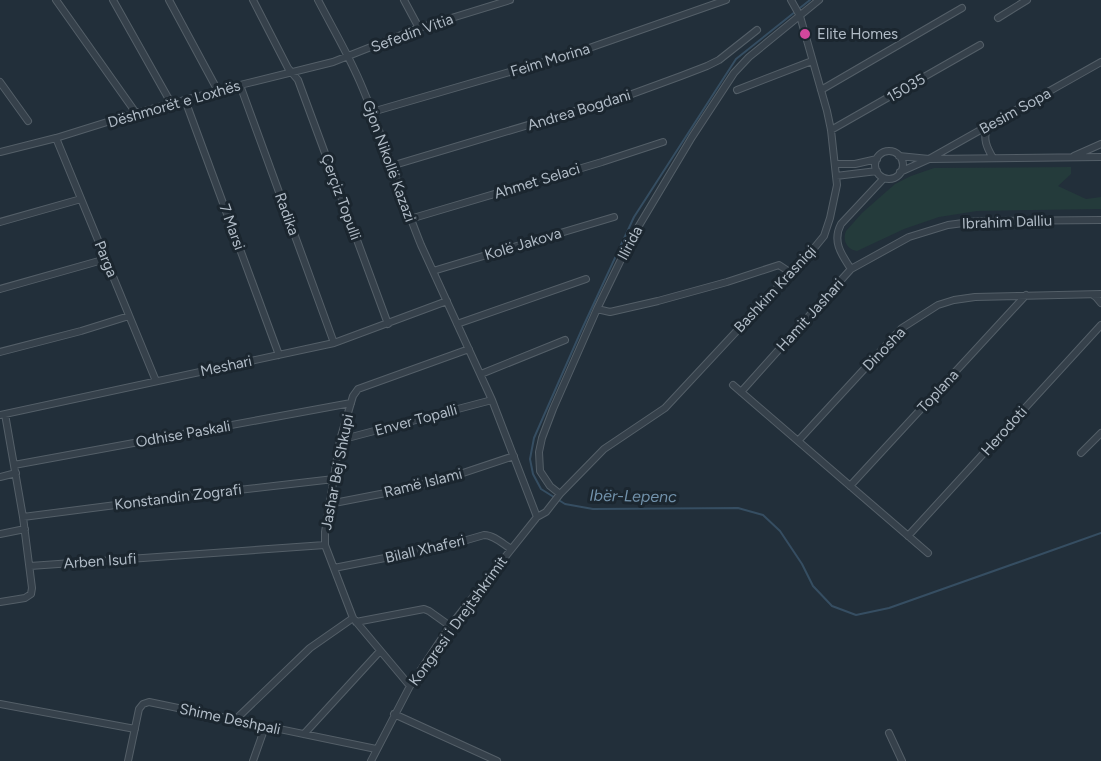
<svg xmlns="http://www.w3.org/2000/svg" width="1101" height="761" font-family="Figtree,sans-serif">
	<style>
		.green { fill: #243b3b }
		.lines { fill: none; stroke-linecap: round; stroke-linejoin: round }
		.stream { stroke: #364e62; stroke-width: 2 }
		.street-casing { stroke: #545f68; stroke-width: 8 }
		.street { stroke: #36414b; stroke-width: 6 }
		.hotel-dot { fill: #d1479c; stroke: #1b262f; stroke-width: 2 }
		.labels { text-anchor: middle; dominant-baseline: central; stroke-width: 6; stroke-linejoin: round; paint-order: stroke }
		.street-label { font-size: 15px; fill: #b1bcc7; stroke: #1b262f }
		.poi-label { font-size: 15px; fill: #b1bcc7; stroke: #1b262f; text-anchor: start }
		.water-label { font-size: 16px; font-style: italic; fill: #7191aa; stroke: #1b262f }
	</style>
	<rect width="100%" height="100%" fill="#222f3a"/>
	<path class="green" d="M1071,167v7l-13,12 28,13 15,-2v12l-124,2 -38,6 -35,12 -47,22c-10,-1 -15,-11 -11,-20l16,-18 33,-29 16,-8 23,-8z"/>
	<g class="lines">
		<path class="stream" d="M810,0l-74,59 -102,158 -52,112 -48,109 -4,21 3,15 8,15 24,15 28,5 145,-1 25,7 17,16 22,33 11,22 19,20 24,9 33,-7 212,-75"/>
		<g class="street-casing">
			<path id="street" d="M56,0l80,113
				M113,0l58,103
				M169,0l49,91
				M253,0l35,68 10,12 90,244
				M318,0c14,27 30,54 42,82 23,53 39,109 61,163l71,155 45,117
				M404,0l15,28
				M998,18l29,-18
				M0,82l28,39
				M240,85l94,258
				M737,90l75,-29
				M821,90l141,-82
				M185,100l94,255
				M372,112l203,-59 151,-53
				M988,126c-6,12 -1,22 5,32
				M831,130l149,-85
				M56,138l100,243
				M875 165a14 14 0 1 1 28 0a14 14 0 1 1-28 0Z
				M0,152l56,-14 80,-25 104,-28 93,-23 86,-34 91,-28
				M899,156l30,3 172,-2
				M1074,156l27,-12
				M835,164h20l22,-5
				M391,166l241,-72 49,-18 26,-10 12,-6 38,-30
				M900,172l29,-13 172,-97
				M836,176l41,-5
				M410,219l192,-57 61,-20
				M0,222l81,-23
				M851,269c-10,-15 -19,-28 -10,-45l43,-46
				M433,271l181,-54
				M0,289l106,-30
				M1093,295l3,2 5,6
				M597,309l13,3 48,-11 69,-19 52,-17 12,8
				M457,324l129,-45
				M0,352l81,-21 48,-15
				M481,374l84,-34
				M733,385l195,168
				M741,392l110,-123 58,-32 39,-12 31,-4 122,-1
				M0,415l334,-72 113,-42
				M340,440l152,-40
				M798,441l104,-113 36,-23 16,-5 21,-3 126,-3
				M1081,453l20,-20
				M14,465l337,-62
				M0,477l16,-4
				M850,486l176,-191
				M560,494l-10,-8 -10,-15 -1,-19 3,-14 11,-29 44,-100 34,-70 61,-102 42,-64 15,-16 70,-57
				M329,504l67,-13 49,-12 69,-23
				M23,517l155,-20 156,-18
				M0,534l25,-5
				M908,536l193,-211
				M30,566l295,-21
				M334,568l112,-22 38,-11c10,0 19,9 27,14
				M0,602l25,-4 6,-4 1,-6 -9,-71 -18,-103
				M356,622l68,-13 5,2 21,15
				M410,686l-57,-68 -28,-73v-13l15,-92 13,-44 5,-7 111,-40
				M0,704l135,25
				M394,714l103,47
				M235,720l75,-72 43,-30
				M889,733l13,28
				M304,734l76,-83
				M128,761l11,-52 4,-5 6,-2 227,47
				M253,761l12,-34
				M371,761l39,-75 40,-60 87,-109 9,-5 14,-18 44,-45 61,-41 150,-161 9,-11 6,-18 7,-33 -1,-9 -5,-46 -4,-19 -27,-95 -9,-16"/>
		</g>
		<use href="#street" class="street"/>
	</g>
	<circle class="hotel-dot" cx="805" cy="34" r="6"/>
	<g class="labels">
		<g class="street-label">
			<text transform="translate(412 33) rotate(-20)">Sefedin Vitia</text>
			<text transform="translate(550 60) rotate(-17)">Feim Morina</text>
			<text transform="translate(906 88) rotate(-30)">15035</text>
			<text transform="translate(174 104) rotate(-16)">Dëshmorët e Loxhës</text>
			<text transform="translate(579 110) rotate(-17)">Andrea Bogdani</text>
			<text transform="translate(1015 111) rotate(-29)">Besim Sopa</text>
			<text transform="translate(389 161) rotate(70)">Gjon Nikollë Kazazi</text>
			<text transform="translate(537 181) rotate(-17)">Ahmet Selaci</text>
			<text transform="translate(341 197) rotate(70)">Çerçiz Topulli</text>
			<text transform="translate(287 214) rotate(70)">Radika</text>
			<text transform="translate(1007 222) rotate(-2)">Ibrahim Dalliu</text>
			<text transform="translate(232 227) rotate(70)">7 Marsi</text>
			<text transform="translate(630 243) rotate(-62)">Ilirida</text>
			<text transform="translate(523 244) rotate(-17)">Kolë Jakova</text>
			<text transform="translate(106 259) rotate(68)">Parga</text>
			<text transform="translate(775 289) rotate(-47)">Bashkim Krasniqi</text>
			<text transform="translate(810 315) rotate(-48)">Hamit Jashari</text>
			<text transform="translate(884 349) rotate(-46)">Dinosha</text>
			<text transform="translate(226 366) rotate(-12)">Meshari</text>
			<text transform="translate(938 391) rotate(-47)">Toplana</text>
			<text transform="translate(416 420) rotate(-15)">Enver Topalli</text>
			<text transform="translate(1004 431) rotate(-48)">Herodoti</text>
			<text transform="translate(183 434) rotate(-10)">Odhise Paskali</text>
			<text transform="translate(337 472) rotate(-79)">Jashar Bej Shkupi</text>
			<text transform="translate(423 483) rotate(-14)">Ramë Islami</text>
			<text transform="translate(178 497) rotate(-7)">Konstandin Zografi</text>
			<text transform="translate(425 549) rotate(-13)">Bilall Xhaferi</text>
			<text transform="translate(100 561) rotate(-4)">Arben Isufi</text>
			<text transform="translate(458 621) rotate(-54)">Kongresi i Drejtshkrimit</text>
			<text transform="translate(230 719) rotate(12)">Shime Deshpali</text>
		</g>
		<g class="poi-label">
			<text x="817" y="34">Elite Homes</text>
		</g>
		<g class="water-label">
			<text transform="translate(633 496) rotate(1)">Ibër-Lepenc</text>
		</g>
	</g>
</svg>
